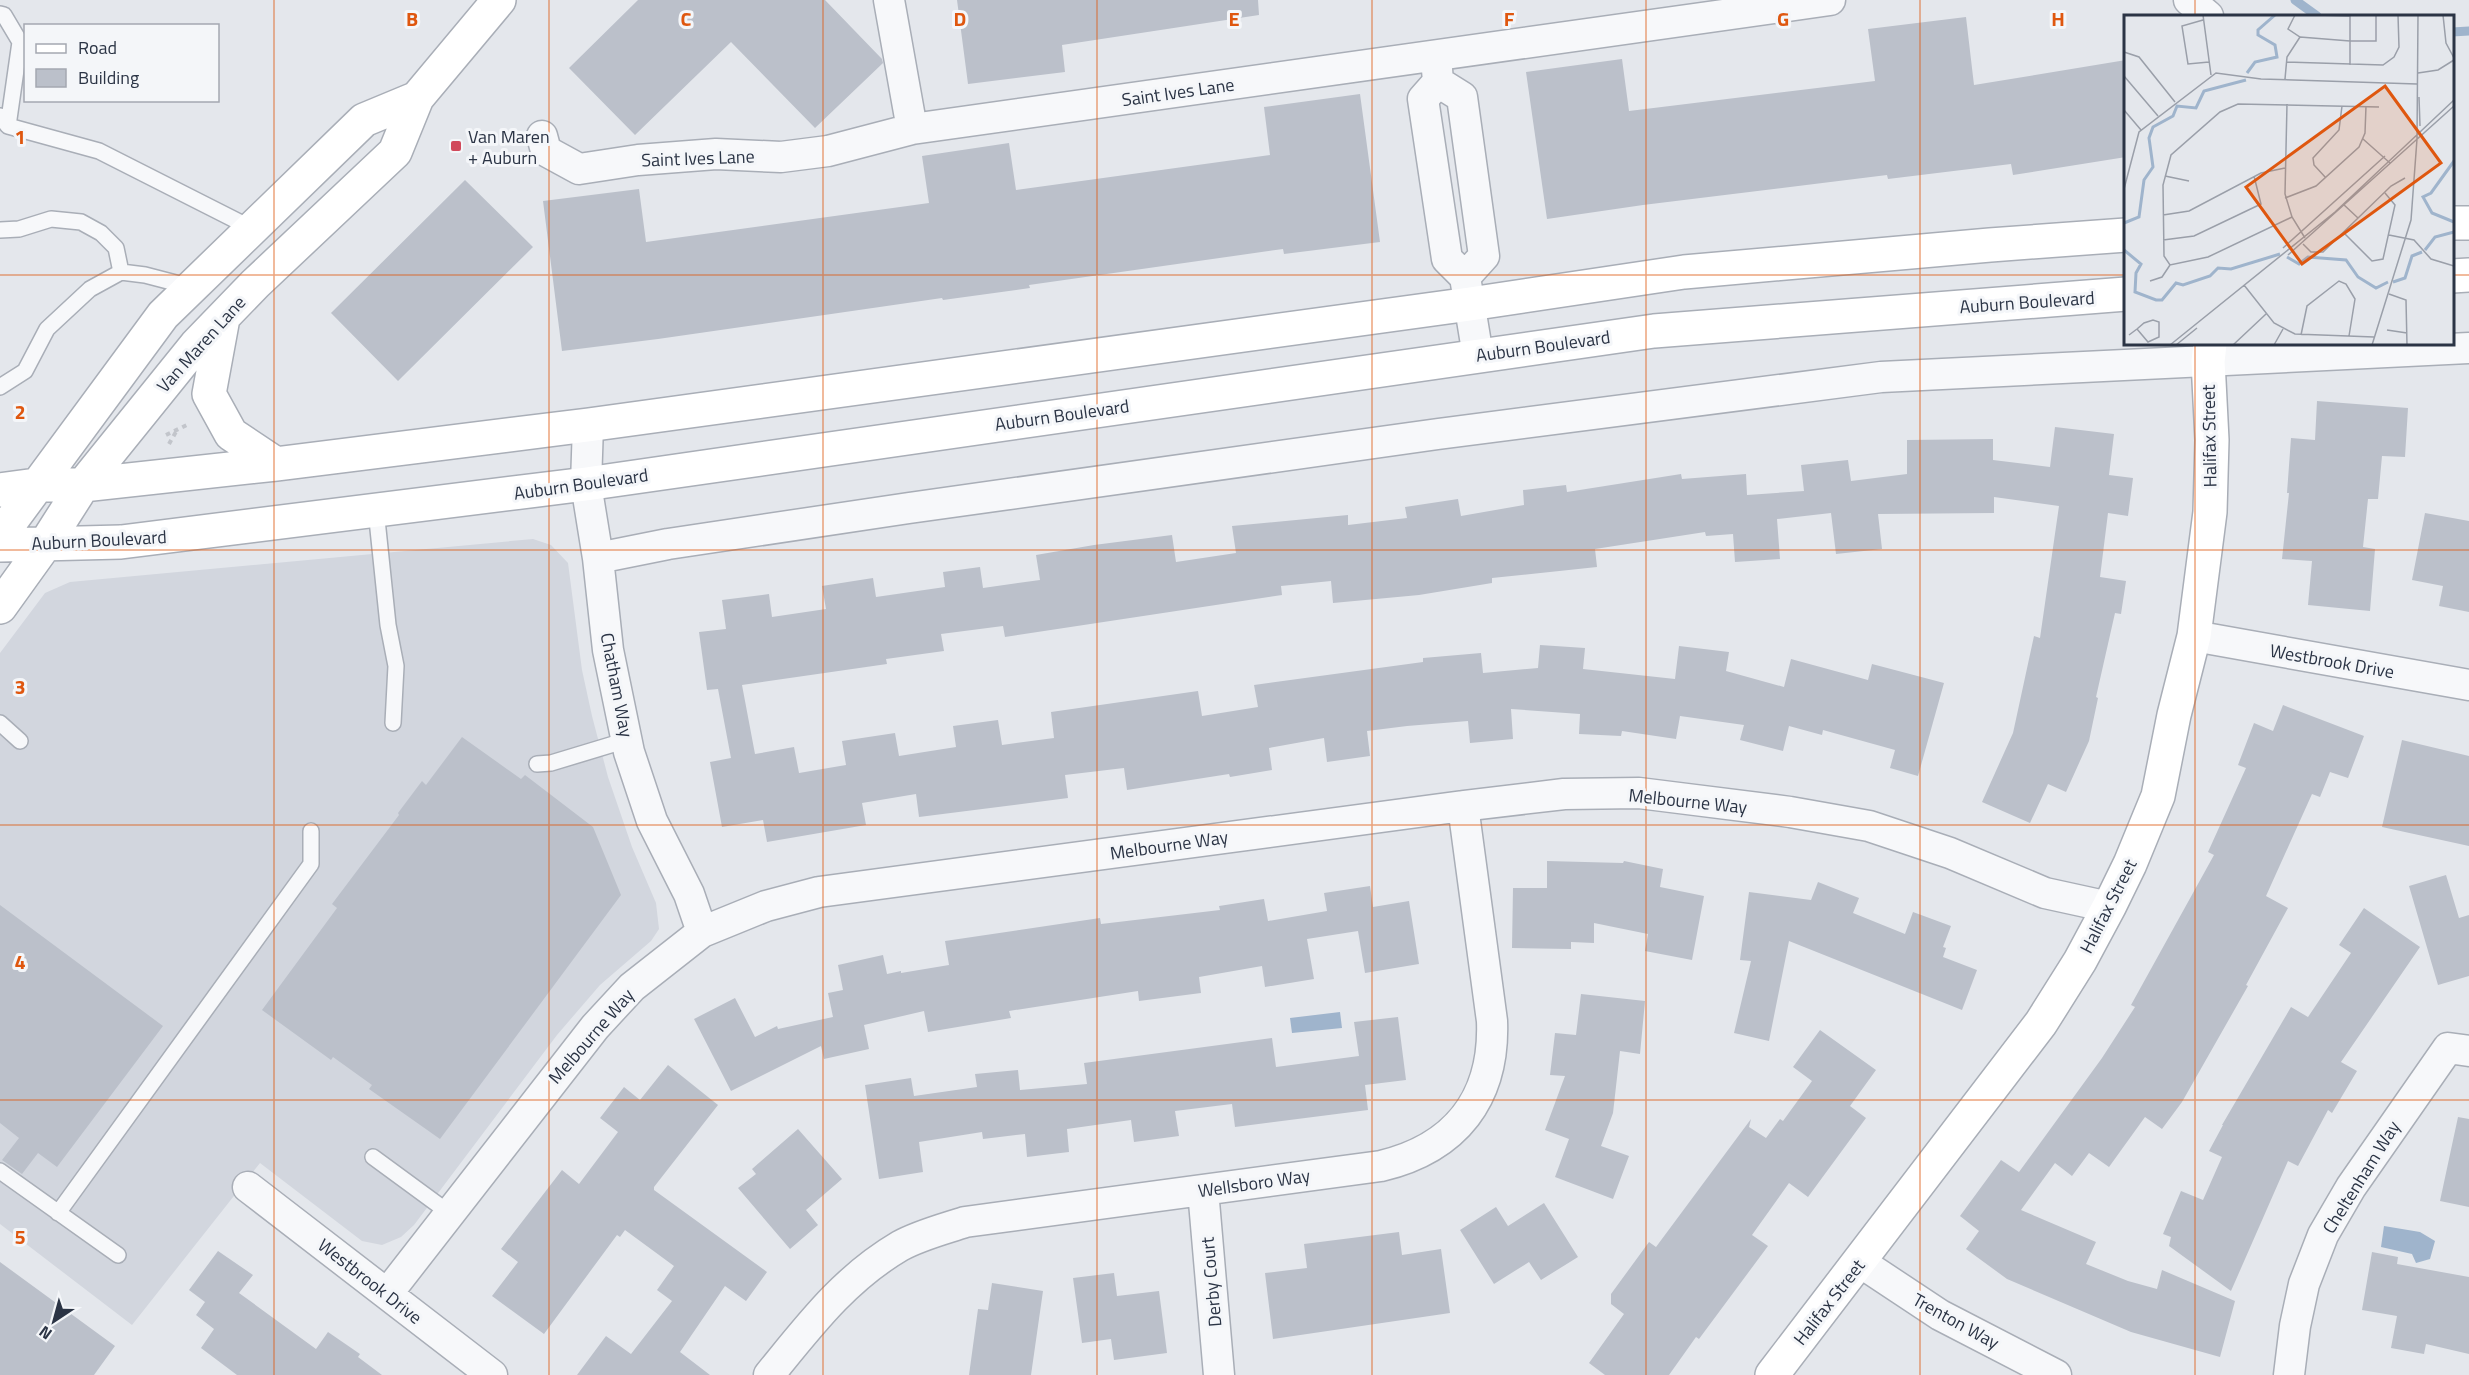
<svg xmlns="http://www.w3.org/2000/svg" width="2469" height="1375" font-family="'Titillium Web',sans-serif">
	<style>
		.built { fill: #d2d6de }
		.water { fill: #9fb4cc }
		.lines { fill: none; stroke-linecap: round; stroke-linejoin: round }
		.stream { stroke: #9fb4cc; stroke-width: 9 }
		.building { fill: #bbc0ca }
		.lane-casing { stroke: #a9aeb7; stroke-width: 18 }
		.street-casing { stroke: #a9aeb7; stroke-width: 33 }
		.secondary-casing { stroke: #a9aeb7; stroke-width: 36 }
		.path { stroke: #c2c5cb; stroke-width: 4; stroke-dasharray: 4.5 4.5; stroke-linecap: butt }
		.lane { stroke: #f7f8fa; stroke-width: 15 }
		.street { stroke: #f7f8fa; stroke-width: 30 }
		.secondary { stroke: #fff; stroke-width: 33 }
		.grid { fill: none; stroke: #df570f; stroke-width: 1.5; stroke-opacity: 0.55 }
		.poi-dot { fill: #d1495b; stroke: #f4f6f9; stroke-width: 2 }
		.labels { text-anchor: middle; dominant-baseline: central; stroke-width: 6; stroke-linejoin: round; paint-order: stroke }
		.street-label { font-size: 18px; fill: #2b3445; stroke: #f4f6f9 }
		.poi-label { font-size: 18px; fill: #2b3445; stroke: #f4f6f9; text-anchor: start }
		.inset-river { fill: none; stroke: #9fb4cc; stroke-width: 3 }
		.inset-road { fill: none; stroke: #9a9fa9; stroke-width: 1.5 }
		.view { fill: #df570f; fill-opacity: 0.15; stroke: #df570f; stroke-width: 3 }
		.inset-edge { fill: none; stroke: #2b3445; stroke-width: 3 }
		.grid-label { font-size: 20px; text-anchor: middle; font-weight: bold; fill: #df570f; stroke: #f4f6f9; stroke-width: 6; stroke-linejoin: round; paint-order: stroke }
	</style>
	<rect width="100%" height="100%" fill="#e4e7ec"/>
	<path class="built" d="M533,539l18,6 17,18 14,107 10,46 16,61 24,70 24,56 3,26 -8,12 -51,44 -43,50 -143,190 -13,12 -19,8 -20,-4 -102,-78 -128,162 -132,-101v-571l45,-60 25,-11z"/>
	<path class="water" d="M1340,1012l2,16 -50,5 -2,-15z
		M2384,1226l36,6 15,9 -5,18 -14,4 -4,-9 -31,-7z"/>
	<g class="lines">
		<path class="stream" d="M2295,0l22,16
			M2452,32l17,-1"/>
	</g>
	<path class="building" d="M638,0h187l57,59 1,4 -68,65 -84,-86 -96,93 -66,-67z
		M957,0h301l1,15 -197,30 3,27 -97,12z
		M1966,17l8,68 152,-25v97l-113,18 -2,-11 -123,15 -1,-4 -244,30 -96,14 -21,-147 96,-13 7,52 246,-30 -7,-52z
		M1360,94l20,148 -96,12 -1,-5 -254,36 1,3 -87,12 -1,-2 -284,41 -96,12 -19,-150 96,-12 7,53 283,-39 -7,-47 87,-13 7,47 254,-35 -6,-48z
		M465,180l68,67 -135,134 -67,-68z
		M2317,401l91,7 -3,49 -23,-1 -4,43h-10l-5,48 12,2 -5,62 -62,-6 4,-44 -30,-2 7,-66h-2l4,-55 24,2z
		M2055,427l59,7 -5,41 24,3 -5,38 -20,-3 -8,64 26,4 -5,33 -6,-1 -19,84 2,1 -9,43 -23,51 -18,-8 -18,39 -48,-21 31,-69 21,-97 6,2 19,-132 -65,-9v16l-116,1 4,35 -46,5 -5,-41 -54,6 3,40 -45,3 -2,-28 -27,2 -1,-4 -110,17 2,18 -105,11v5l-73,12 -86,8 -2,-22 -50,5 1,9 -277,42 -2,-11 -62,8 3,17 -58,8 1,5 -145,21 13,69 39,-7 5,26 47,-8 -4,-24 53,-8 4,23 57,-9 -3,-21 45,-6 4,25 52,-7 -3,-26 147,-21 4,25 56,-9 -4,-22 169,-23v-4l58,-5 2,20 55,-5 2,-23 45,3 -2,21 92,10 4,-33 50,6 -3,19 58,16 7,-28 77,21 4,-16 72,19 -26,93 -28,-8 5,-18 -72,-20 -1,5 -33,-9 -6,25 -43,-11 4,-15 -64,-9 -4,23 -54,-8 -1,5 -42,-2 1,-20 -69,-5 2,30 -43,4 -2,-22 -61,5 -40,5 3,25 -43,6 -3,-24 -55,10 3,22 -42,7 -1,-3 -102,16 -3,-22 -59,7 3,23 -149,19 -3,-23 -54,9 4,22 -99,17 -4,-22 -41,7 -12,-65 21,-4 -13,-69 -11,1 -8,-58 27,-3 -4,-29 47,-6 3,23 54,-8 -4,-23 51,-8 3,19 69,-10 -2,-15 37,-5 3,21 57,-8 -4,-25 58,-10 78,-10 4,27 60,-9 -4,-27 116,-11v10l59,-7 -2,-11 53,-8 3,17 63,-11 -1,-15 43,-5 1,7 114,-18 1,5 64,-5 1,21 57,-4 -3,-26 47,-5 3,21 56,-7v-34l86,-1v21l57,7z
		M2425,513l44,8v91l-30,-6 4,-20 -31,-6z
		M2283,705l81,31 -16,42 -18,-6 -10,25 -8,-3 -46,102 22,12 -42,77 2,1 -66,116 -20,27 -17,-12 -36,50 -20,-14 -17,23 -17,-13 -34,47 75,32 -10,22 42,17 29,8 5,-19 73,31 -15,56 -89,-25 -124,-53 -41,-30 13,-18 -19,-15 41,-56 18,12 83,-114 33,-51 -4,-2 83,-150 -6,-3 38,-84 -8,-3 16,-42 19,8z
		M462,737l59,42 4,-4 68,52 28,68 -181,244 -71,-50 3,-4 -39,-28 -2,3 -69,-50 75,-102 -5,-4 67,-89 -1,-2 24,-32 4,4z
		M2402,740l67,16v90l-87,-19z
		M1547,861l76,2 1,-2 39,8 -3,18 44,9 -12,64 -47,-9 3,-17 -54,-11v20l-23,-1v7l-59,-1 1,-60h34z
		M2446,875l13,43 10,-3v61l-31,9 -29,-99z
		M1818,882l41,16 -6,15 52,21 8,-22 38,14 -8,21 3,1 -3,9 34,13 -15,40 -173,-69 -20,100 -35,-8 17,-72 -11,-1 9,-68 62,8z
		M1370,886l3,21 36,-6 10,63 -54,9 -7,-42 -51,8 7,40 -49,8 -3,-21 -63,11 2,16 -62,8 -1,-10 -129,20 2,7 -83,14 -4,-21 -60,14 5,24 -45,10 -3,-13 -90,45 -37,-72 41,-21 20,39 22,-11 1,3 55,-12 -5,-24 15,-3 -5,-25 45,-10 4,19 14,-3v2l48,-8 -4,-24 155,-23 1,6 119,-14 -1,-4 45,-7 4,22 59,-10 -3,-18z
		M0,905l163,121 -106,141 -19,-14 -16,21 -20,-14 17,-22 -19,-15z
		M2364,908l56,39 -79,115 16,9 -25,42 -4,-3 -30,56 -10,-5 -57,130 -62,-45 2,-9 -8,-3 18,-43 22,9 19,-43 -13,-6 14,-26h-1l69,-118 17,10 43,-64 -12,-8z
		M1581,994l64,7 -5,53 -20,-3 -7,62 -12,33 28,10 -16,43 -58,-22 14,-38 -24,-9 20,-54 -15,-1 5,-42 21,2z
		M1398,1017l8,63 -41,5 3,25 -133,17 -3,-23 -57,7 4,25 -45,6 -3,-22 -64,9 2,23 -42,5 -2,-23 -42,5 -1,-7 -63,10 4,30 -44,7 -14,-94 46,-7 3,18 63,-9 -2,-13 43,-4 2,20 67,-6 -3,-21 188,-25 4,29 83,-11 -5,-34z
		M1820,1030l56,40 -26,36 16,12 -58,79 -19,-14 -37,52 16,11 -69,93 -3,-2 -27,38h-64l-16,-12 35,-49 -13,-10v-10l38,-52 7,5 95,-128 -2,8 17,11 14,-19 3,2 29,-40 -19,-14z
		M668,1065l50,40 -64,82v3l113,82 -21,29 -21,-15 -45,66 30,23h-133l29,-39 25,18 41,-53 -15,-11 17,-24 -49,-36 -5,7 -3,-2 -73,99 -52,-38 26,-34 -17,-13 61,-79 17,14 39,-52 -18,-14 24,-31 16,13z
		M2458,1117l11,2v88l-29,-6z
		M798,1129l44,50 -36,31 12,15 -28,24 -52,-61 18,-14 -4,-5z
		M1544,1203l34,54 -37,23 -12,-18 -35,22 -34,-54 36,-23 12,19z
		M1399,1232l3,23 39,-6 9,64 -177,26 -8,-66 42,-5 -3,-24z
		M218,1251l35,24 -14,18 77,56 12,-17 32,22 -2,3 24,18h-145l-36,-27 13,-19 -18,-14 9,-13 -16,-12z
		M2372,1252l26,5 -1,7 72,13v77l-43,-10 -2,10 -33,-6 6,-32 -35,-6z
		M0,1262l115,84 -21,29h-94z
		M1114,1273l3,23 42,-5 8,62 -53,7 -3,-21 -29,4 -9,-65z
		M992,1283l51,8 -12,84h-62l9,-66 10,1z"/>
	<g class="lines">
		<g class="lane-casing">
			<path id="lane" d="M0,14l4,1 16,27 -12,84
				M0,116l8,10 91,25 152,77
				M0,230l19,-1 32,-10 30,3 20,11 15,15 5,24
				M0,387l25,-16 22,-42 43,-40 31,-17 24,3 46,12
				M376,510l12,115 8,41 -3,57
				M0,723l20,18
				M537,764l14,-1 76,-23
				M373,1157l75,55
				M0,1171l118,84
				M58,1213l253,-349v-33"/>
		</g>
		<g class="street-casing">
			<path id="street" d="M889,0l23,129
				M2189,0l19,16
				M1436,56l2,26 -15,17 24,160 18,18 13,79
				M1438,82l24,15 22,159 -19,21
				M542,136l4,15 33,18 59,-9 78,-6 65,3 47,-6 84,-22 918,-129
				M588,425l-2,59 12,74 10,92 21,102 23,69 37,73 13,38
				M598,558l70,-14 241,-36 529,-74 443,-57 588,-29
				M2194,636l275,49
				M248,1187l244,188
				M1203,1190l16,185
				M1860,1262l80,53 116,60
				M387,1294l208,-267 37,-40 70,-55 64,-26 53,-14 644,-86 101,-12 75,-1 151,19 79,14 81,27 95,40 64,14
				M769,1375c40,-49 75,-96 131,-129 20,-11 44,-17 65,-24l416,-56c75,-18 114,-68 111,-145l-29,-215
				M2289,1375l6,-49 9,-42 19,-49 28,-48 97,-139 21,3"/>
		</g>
		<g class="secondary-casing">
			<path id="secondary" d="M2452,223h17
				M2452,276l17,-1
				M223,318l-14,76 22,40 45,30
				M0,490l36,-5h47l193,-21 312,-39 882,-121 214,-32 306,-27 136,-10
				M0,536l163,-221 201,-195 53,-22
				M0,545l121,-3 465,-58 1068,-153 472,-37
				M0,607l46,-64 37,-58 113,-140 59,-61 140,-132 22,-54 82,-98
				M1772,1375l269,-352 39,-62 29,-54 21,-43 28,-68 16,-81 20,-79 16,-124 2,-72 -4,-79 2,-17"/>
		</g>
		<path class="path" d="M166,435l23,-11
			M169,444l8,-14"/>
		<use href="#lane" class="lane"/>
		<use href="#street" class="street"/>
		<use href="#secondary" class="secondary"/>
	</g>
	<path class="grid" d="M274,0v1375M549,0v1375M823,0v1375M1097,0v1375M1372,0v1375M1646,0v1375M1920,0v1375M2195,0v16M0,275h2126M2452,275h17M2195,344v1031M0,550h2469M0,825h2469M0,1100h2469"/>
	<rect class="poi-dot" x="450" y="140" width="12" height="12" rx="3"/>
	<g class="labels">
		<g class="street-label">
			<text transform="translate(1178 92) rotate(-8)">Saint Ives Lane</text>
			<text transform="translate(698 158) rotate(-2)">Saint Ives Lane</text>
			<text transform="translate(2027 302) rotate(-4)">Auburn Boulevard</text>
			<text transform="translate(201 344) rotate(-48)">Van Maren Lane</text>
			<text transform="translate(1543 346) rotate(-8)">Auburn Boulevard</text>
			<text transform="translate(1062 415) rotate(-8)">Auburn Boulevard</text>
			<text transform="translate(2209 436) rotate(-91)">Halifax Street</text>
			<text transform="translate(581 484) rotate(-8)">Auburn Boulevard</text>
			<text transform="translate(99 540) rotate(-3)">Auburn Boulevard</text>
			<text transform="translate(2332 661) rotate(10)">Westbrook Drive</text>
			<text transform="translate(617 685) rotate(79)">Chatham Way</text>
			<text transform="translate(1688 801) rotate(6)">Melbourne Way</text>
			<text transform="translate(1169 845) rotate(-8)">Melbourne Way</text>
			<text transform="translate(2108 906) rotate(-63)">Halifax Street</text>
			<text transform="translate(591 1036) rotate(-49)">Melbourne Way</text>
			<text transform="translate(2361 1177) rotate(-58)">Cheltenham Way</text>
			<text transform="translate(1254 1183) rotate(-8)">Wellsboro Way</text>
			<text transform="translate(370 1281) rotate(38)">Westbrook Drive</text>
			<text transform="translate(1211 1282) rotate(-95)">Derby Court</text>
			<text transform="translate(1829 1302) rotate(-52)">Halifax Street</text>
			<text transform="translate(1956 1321) rotate(29)">Trenton Way</text>
		</g>
		<g class="poi-label">
			<text x="468" y="136">Van Maren<tspan x="468" dy="21">+ Auburn</tspan></text>
		</g>
	</g>
	<g transform="translate(2124 15)">
		<rect width="330" height="330" fill="#e4e7ec"/>
		<path class="inset-river" d="M123,58l8,-11 22,-5 -2,-12 -17,-10v-5l17,-15M330,146l-23,32 -8,4 9,16 22,9M0,208l15,-6 5,-37 9,-13 -4,-29 4,-11 20,-11 4,-10 19,2 8,-17 42,-11M0,235l17,14 -5,9 -1,19 21,8h6l14,-17 7,2 27,-9 8,-8 13,1 49,-15M301,235l10,-13 19,-5M163,242l12,7 9,-7 38,3 12,17 18,11 12,-6M269,267l12,-4 7,-22 10,-4"/>
		<path class="inset-road" d="M79,0l8,60M171,0l-7,14 12,8 50,4h26v-26M193,0l33,1M319,0l3,28 8,15M79,5l-21,6 6,38 21,-2M0,37l15,5 36,45M162,47l97,3 11,-8 5,-10 -1,-32M226,50v-50M294,58l20,-3 16,-10M0,61l34,40M161,64l2,-22 13,-20M295,82l1,29M163,89l-2,90 7,23 13,21M0,95l17,20M239,124l27,24M41,161l24,5M202,163l-12,-13 -1,-7 26,-28 3,-24M0,174l15,-57 77,-59 45,6 156,5M161,183l31,-12 43,-39 6,-14 1,-27M219,189l15,14M39,200l26,-4 72,-38 24,-5M168,202l-84,40 -38,8 -6,-9 -1,-71 8,-30 49,-43 18,-8 141,3M220,218l28,28 11,-2 12,-54 -10,-12M265,220l25,5 17,19 23,7M39,225l31,-4 67,-32 -7,-28M179,229l8,8h12l68,-66 14,-8M159,233l102,-92M164,240l166,-149M26,266l12,-4 8,-12M120,270l30,38 21,11 79,3M265,279l17,6 1,45M263,315l20,3M5,320l8,-6 7,-6 9,-3 6,2v15l-11,5 -11,-13M177,320l6,-29 32,-25 7,3 9,15 -6,37M46,330l165,-133 119,-112M52,330l21,-17M109,330l33,-31M150,330l9,-16M248,330l39,-125 6,-81 1,-124"/>
		<path class="view" d="M261,71l56,77 -139,101 -56,-77z"/>
		<rect width="330" height="330" class="inset-edge"/>
	</g>
	<g class="grid-label">
		<text x="412" y="26">B</text>
		<text x="686" y="26">C</text>
		<text x="960" y="26">D</text>
		<text x="1234" y="26">E</text>
		<text x="1509" y="26">F</text>
		<text x="1783" y="26">G</text>
		<text x="2058" y="26">H</text>
		<text x="20" y="144">1</text>
		<text x="20" y="419">2</text>
		<text x="20" y="694">3</text>
		<text x="20" y="969">4</text>
		<text x="20" y="1244">5</text>
	</g>
	<rect x="24" y="24" width="195" height="78" fill="#f4f6f9" stroke="#a4a8b1" stroke-width="1.5"/>
	<rect x="36" y="44" width="30" height="9" fill="#ffffff" stroke="#a4a8b1" stroke-width="1.5"/>
	<text x="78" y="54" font-size="18" fill="#2b3445">Road</text>
	<rect x="36" y="69" width="30" height="18" fill="#bbc0ca" stroke="#a4a8b1" stroke-width="1.5"/>
	<text x="78" y="84" font-size="18" fill="#2b3445">Building</text>
	<g transform="translate(54 1321) rotate(216)" stroke="#f4f6f9" stroke-width="4.5" paint-order="stroke">
	<path d="M0-4.5L10 22L0 15L-10 22Z" fill="#2b3445"/>
	<text y="-9" font-size="16" font-weight="bold" text-anchor="middle" fill="#2b3445">N</text>
	</g>
</svg>
